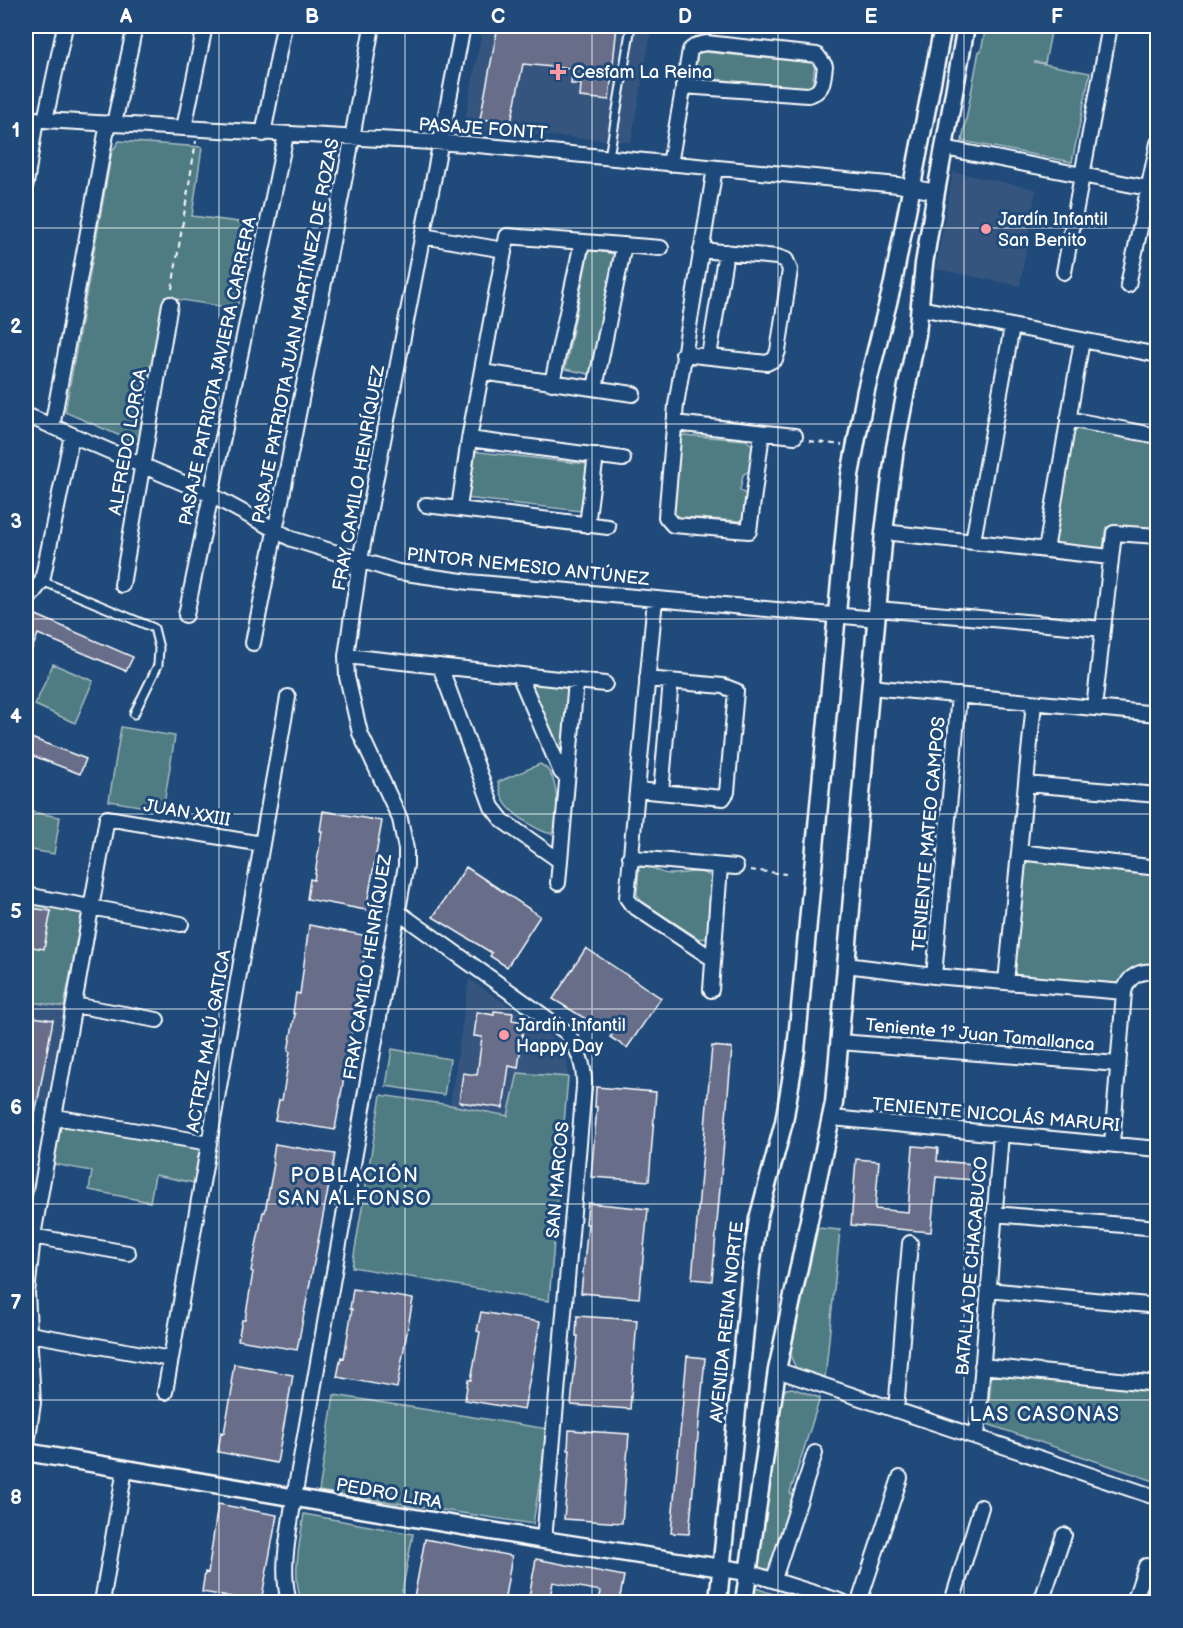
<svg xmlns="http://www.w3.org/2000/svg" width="1183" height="1628" font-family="'Balsamiq Sans',sans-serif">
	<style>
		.built { fill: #35557f }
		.green { fill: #507b83; stroke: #a8bdc1; stroke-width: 1.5 }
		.building { fill: #676e8a; stroke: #fff; stroke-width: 1.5 }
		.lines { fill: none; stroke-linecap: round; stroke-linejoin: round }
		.service-casing { stroke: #fff; stroke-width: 11 }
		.minor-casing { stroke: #fff; stroke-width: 18 }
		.tertiary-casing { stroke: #fff; stroke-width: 21 }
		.path { stroke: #fff; stroke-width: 2; stroke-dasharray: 6 4.5; stroke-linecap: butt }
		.service { stroke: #1f4a7a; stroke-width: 7 }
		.minor { stroke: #1f4a7a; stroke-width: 14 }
		.tertiary { stroke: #1f4a7a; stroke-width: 16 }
		.grid { fill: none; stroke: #fff; stroke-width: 1.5; stroke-opacity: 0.55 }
		.poi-dot { fill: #ff9aa2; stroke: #1f4a7a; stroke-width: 2 }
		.labels { text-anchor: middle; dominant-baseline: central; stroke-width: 6; stroke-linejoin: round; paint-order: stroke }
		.poi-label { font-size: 18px; fill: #fff; stroke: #1f4a7a; text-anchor: start }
		.street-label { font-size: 18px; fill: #fff; stroke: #1f4a7a }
		.neighbourhood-label { font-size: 20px; letter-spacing: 1.5px; fill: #fff; stroke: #1f4a7a }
		.neatline { fill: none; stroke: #fff; stroke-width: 2 }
		.grid-label { font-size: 20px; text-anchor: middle; font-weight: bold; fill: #fff }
	</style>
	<rect width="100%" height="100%" fill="#1f4a7a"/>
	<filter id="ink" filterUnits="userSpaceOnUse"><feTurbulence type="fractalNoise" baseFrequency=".0167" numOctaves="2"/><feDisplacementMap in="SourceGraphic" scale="12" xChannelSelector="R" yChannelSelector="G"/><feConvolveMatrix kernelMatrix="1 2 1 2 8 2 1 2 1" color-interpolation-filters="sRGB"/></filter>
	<g filter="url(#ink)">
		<path class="built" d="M483,26h169l-21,116 -158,-12 -8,-11z
			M953,172l83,17 -16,97 -84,-17z
			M469,979l61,41 37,31 1,26 -50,-4 -10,43 -58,-11z
			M26,1001l38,6 -17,96 -21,-4z"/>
		<path class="green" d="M986,26h57l9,1 -7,36 -11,-1 56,11 -18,89 -110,-21 17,-90h2z
			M695,51l120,12 -3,26 -120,-12z
			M119,141l83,6 -10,69 62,8 -17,85 -73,-12 -23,148 -76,-33 47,-261z
			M589,249l29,6 -24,120 -29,-6z
			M1070,422l87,16v93l-51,-4 -3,22 -54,-6z
			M683,435l63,5 7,6 -3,24 -7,5 -3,15 7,5 -2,21 -5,5 -60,-4 -7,-4 6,-72z
			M471,451l116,13 -6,47 -116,-13z
			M53,664l40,17 -18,42 -40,-18z
			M532,682l39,4 -8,73h-5l-29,-72z
			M121,727l54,9 -12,74 -54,-9z
			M540,764c20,9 20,53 12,70 -13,-2 -41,-20 -48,-33 -3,-5 -4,-13 -6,-19z
			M26,811l34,6 -6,37 -28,-5z
			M1023,857l134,18v94l-35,20 -114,-9z
			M639,867h13c21,17 41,-4 60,10l-5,61 -8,1 -58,-38 -4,-7z
			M26,903l56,10 -18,94 -38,-6z
			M392,1049l58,10 -6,36 -58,-9z
			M518,1073l50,4 -19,224 -197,-34 29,-172 69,10 58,11z
			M61,1123l140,26 -6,34 -40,-8 -5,27 -61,-12 3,-19 -39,-7z
			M818,1228l22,2 -15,149 -28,-9 -5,-10 -1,-11z
			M992,1369l165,21v92l-170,-58z
			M792,1388l28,10 -30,95 5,5 -23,77 -16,-10 25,-170 5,-6z
			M334,1395l214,34 -15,95 -214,-33z
			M304,1514l109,20 -13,68h-98c-11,-26 -2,-60 2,-88z
			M753,1587l43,15h-44z"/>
		<path class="building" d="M498,26h119l-8,74 -29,-3 1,-13h-10l1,-15 -49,-5 -12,59 -31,-4z
			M34,614l99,43 -7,14 -88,-37 -12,30v-29z
			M26,736l60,23 -6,15 -54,-21z
			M323,811l59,10 -16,89 -59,-11 3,-20 4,1 8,-49h-2z
			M466,867l74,49 -33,51 -17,-11 2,-3 -59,-36z
			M31,908l20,3 -7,38 -18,-3z
			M309,925l59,11 -33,194 -60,-10 4,-20h3l8,-48 -2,-1 7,-37 -2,-1 3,-20 4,1z
			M586,948l75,50 -34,50 -17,-11 2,-2 -59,-36z
			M494,1011l19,2 -1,7 12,2 -6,46 -9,-2 -6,42 -44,-6 4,-29 14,2 5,-38 -8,-1 3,-24 17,3z
			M26,1016l27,4 -22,116h-5z
			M712,1046l20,2 -20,233 -20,-2z
			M596,1087l60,5 -7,89 -58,-4 6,-70h-2z
			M275,1144l60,10 -38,196 -59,-10 4,-20h3l8,-48 -2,-1 12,-59h2l9,-48 -2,-1z
			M913,1146l25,2 -1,13 38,3 -1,16 -38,-3 -5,55 -80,-7 5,-66 23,2 -4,48 33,3z
			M588,1203l60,6 -9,89 -58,-5 7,-69h-2z
			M353,1289l60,10 -16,89 -60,-11 4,-20 3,1 8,-49h-2z
			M481,1312l59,10 -16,88 -59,-10 3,-20h3l9,-48 -3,-1z
			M577,1316l60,4 -7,89 -59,-4 7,-69h-2z
			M687,1356l18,2 -16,176 -18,-1z
			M234,1364l59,11 -16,88 -59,-11 3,-20 3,1 9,-48 -2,-1z
			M569,1430l60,4 -7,89 -58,-4 6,-69h-2z
			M218,1504l59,11 -16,87 -59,-10 3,-20 3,1z
			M425,1539l87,17 -8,46h-53l-17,-3v3l-20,-4z
			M536,1559l88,17 -5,26h-20l2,-11 -48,-9 -4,20h-21z"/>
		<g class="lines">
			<g class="service-casing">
				<path id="service" d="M609,157l22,-131
					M42,581l112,47 5,20 -1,17 -24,49"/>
			</g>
			<g class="minor-casing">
				<path id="minor" d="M26,119l441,25 431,41 38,7
					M45,120l20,-94
					M114,124l21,-98
					M184,128l21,-102
					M263,134l21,-108
					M944,148l214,42
					M670,164l20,-114 7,-5 9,-2 111,12 8,11c-2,14 -1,26 -17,29l-125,-9
					M715,168l-39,237 -10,112 7,8 76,6 13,-98
					M26,184l10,-65
					M423,236l81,14
					M1064,272l46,-246
					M1128,285l30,-142
					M920,308l238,47
					M683,354l84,9 8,-4 3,-8 12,-81 -4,-10 -9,-3 -76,-7
					M709,356l17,-104
					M482,372l151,22
					M552,383l30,-141
					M595,388l29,-143
					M26,415l185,80 81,44 106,33 71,10 408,37
					M1068,419l90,17
					M674,423l121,13
					M52,427l56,-304
					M469,439l154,20
					M426,505l182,22
					M459,508l10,-69 38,-203 154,12
					M587,525l9,-70
					M884,532l226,25
					M973,541l39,-214
					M1046,550l36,-210
					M122,585l48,-281
					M655,599l-28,299 5,7 81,54
					M26,602l16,-21 30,-146
					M878,609l225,20
					M186,615l100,-480
					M253,643l95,-482 24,-135
					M346,656l259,28
					M440,666l52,141 11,14 57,40
					M519,675l42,97 6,5
					M870,687l288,27
					M1094,708l20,-175 44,3
					M1026,784l132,11
					M637,790l86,8 4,-6 9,-101 -13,-5 -76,-7
					M661,792l10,-111
					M1019,852l139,16
					M630,856l5,2 101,9
					M558,883l18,-202
					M26,895l155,29
					M398,912l168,120c13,17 19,34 18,55l-40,453
					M846,965l88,11 190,16
					M934,976l25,-281
					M1006,982l28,-279
					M711,990l9,-124
					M74,1005l83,15
					M840,1042l278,22
					M55,1117l154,26
					M832,1118l326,31
					M1112,1144l12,-152c4,-17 17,-22 34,-20
					M994,1214l164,14
					M26,1235l102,18
					M988,1290l170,16
					M30,1334l141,25
					M982,1366l176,18
					M777,1370l381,128
					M165,1392l123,-695
					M896,1410l14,-167
					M977,1437l24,-303
					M26,1451l7,-48 -6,-110 6,-57 74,-418 155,26
					M747,1572l96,30
					M774,1579l41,-126
					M102,1602l23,-133
					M289,1602c-9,-34 0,-69 5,-104l112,-633v-16l-6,-30 -40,-86 -13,-56 -1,-21 14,-96 103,-534
					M859,1602l41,-124
					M952,1602l29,-95
					M1041,1602l23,-67
					M1134,1602l12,-36"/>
			</g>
			<g class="tertiary-casing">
				<path id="tertiary" d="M26,1452l518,88 203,32
					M718,1602l33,-334 7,-49 26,-97 12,-72 54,-575 16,-85 27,-107 50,-257
					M744,1602l33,-232 57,-267 50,-571 11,-84 22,-114 7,-70 12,-72 30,-166"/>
			</g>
			<path class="path" d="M172,289l24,-148
				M809,441l33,4
				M750,870l36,4"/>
			<use href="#service" class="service"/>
			<use href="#minor" class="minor"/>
			<use href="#tertiary" class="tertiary"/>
		</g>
	</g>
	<path class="grid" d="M219,26v1576M405,26v1576M592,26v1576M778,26v1576M964,26v1576M26,228h1132M26,424h1132M26,619h1132M26,814h1132M26,1009h1132M26,1204h1132M26,1400h1132"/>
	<g class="poi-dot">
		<path d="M555 63h6v6h6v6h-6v6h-6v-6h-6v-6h6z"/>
		<circle cx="986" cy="229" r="6"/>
		<circle cx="504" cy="1035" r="6"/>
	</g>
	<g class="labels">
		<g class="poi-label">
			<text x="572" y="72">Cesfam La Reina</text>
			<text x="998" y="219">Jardín Infantil<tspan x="998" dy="21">San Benito</tspan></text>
			<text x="516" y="1025">Jardín Infantil<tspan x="516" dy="21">Happy Day</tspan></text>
		</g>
		<g class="street-label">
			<text transform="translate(483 129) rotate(4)">PASAJE FONTT</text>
			<text transform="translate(296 331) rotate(-79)">PASAJE PATRIOTA JUAN MARTÍNEZ DE ROZAS</text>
			<text transform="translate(218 371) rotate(-78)">PASAJE PATRIOTA JAVIERA CARRERA</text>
			<text transform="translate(128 442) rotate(-80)">ALFREDO LORCA</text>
			<text transform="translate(359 478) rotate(-80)">FRAY CAMILO HENRÍQUEZ</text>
			<text transform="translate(528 567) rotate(6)">PINTOR NEMESIO ANTÚNEZ</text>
			<text transform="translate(187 813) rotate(10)">JUAN XXIII</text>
			<text transform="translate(929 834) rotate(-85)">TENIENTE MATEO CAMPOS</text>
			<text transform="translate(368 967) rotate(-81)">FRAY CAMILO HENRÍQUEZ</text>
			<text transform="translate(980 1035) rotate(5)">Teniente 1º Juan Tamallanca</text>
			<text transform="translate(209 1041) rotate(-80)">ACTRIZ MALÚ GATICA</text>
			<text transform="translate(996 1115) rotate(5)">TENIENTE NICOLÁS MARURI</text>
			<text transform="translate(558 1180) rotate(-85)">SAN MARCOS</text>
			<text transform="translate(972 1266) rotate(-85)">BATALLA DE CHACABUCO</text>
			<text transform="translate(727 1322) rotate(-84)">AVENIDA REINA NORTE</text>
			<text transform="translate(389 1494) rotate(10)">PEDRO LIRA</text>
		</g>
		<g class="neighbourhood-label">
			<text x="355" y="1176">POBLACIÓN<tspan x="355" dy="23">SAN ALFONSO</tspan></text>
			<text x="1045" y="1415">LAS CASONAS</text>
		</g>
	</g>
	<rect width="1183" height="1628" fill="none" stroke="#1f4a7a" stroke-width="66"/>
	<rect x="33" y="33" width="1117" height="1562" class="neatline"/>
	<g class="grid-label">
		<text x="126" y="23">A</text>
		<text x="312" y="23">B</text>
		<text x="498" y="23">C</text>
		<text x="685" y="23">D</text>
		<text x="871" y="23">E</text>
		<text x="1057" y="23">F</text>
		<text x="16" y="137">1</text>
		<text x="16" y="333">2</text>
		<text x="16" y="528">3</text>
		<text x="16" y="723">4</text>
		<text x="16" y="918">5</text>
		<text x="16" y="1114">6</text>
		<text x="16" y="1309">7</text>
		<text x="16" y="1504">8</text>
	</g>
</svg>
